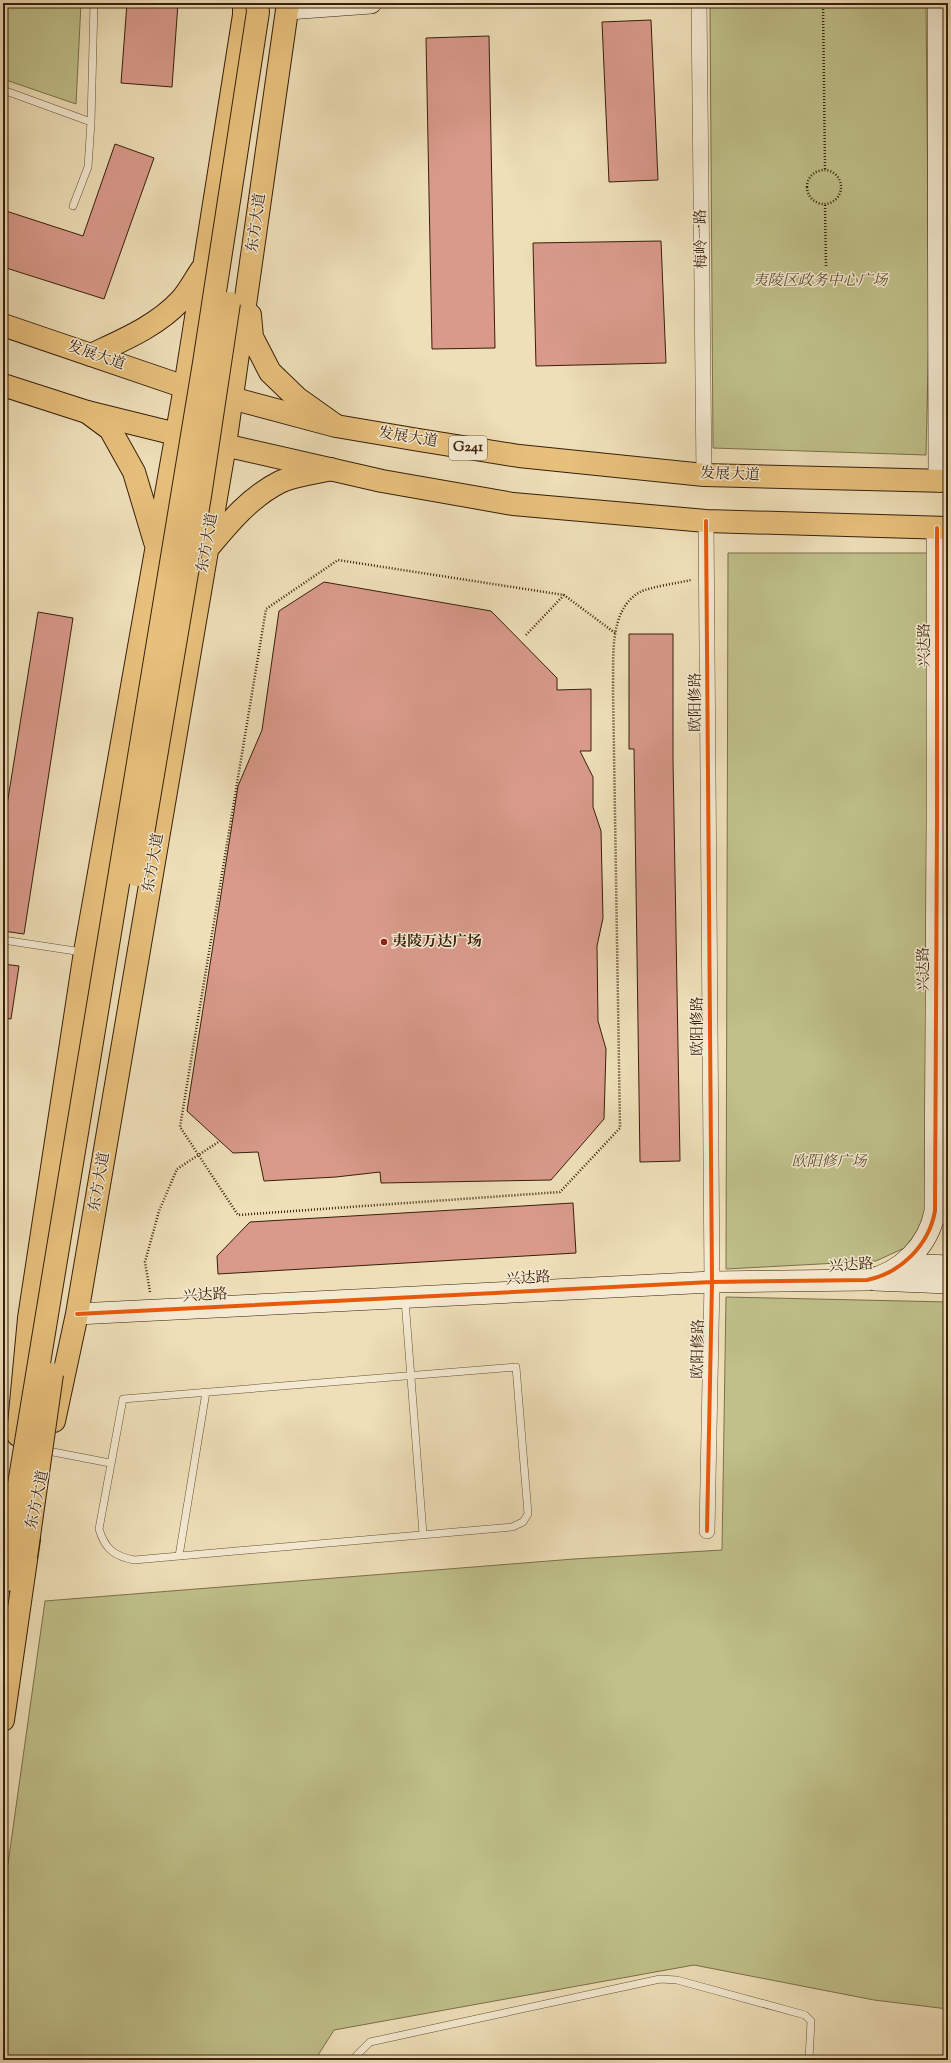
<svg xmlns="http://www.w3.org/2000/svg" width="951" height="2063" font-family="'Sorts Mill Goudy','Noto Serif SC',serif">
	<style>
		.green { fill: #bfc08a; stroke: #7c6f4b }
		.building { fill: #d99a8b; stroke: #391e0c }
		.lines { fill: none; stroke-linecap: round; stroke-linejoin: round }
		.lane-casing { stroke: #664e37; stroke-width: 8 }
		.street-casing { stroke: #664e37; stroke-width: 16 }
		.secondary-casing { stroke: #391e0c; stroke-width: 22 }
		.primary-casing { stroke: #391e0c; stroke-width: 24 }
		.highway-casing { stroke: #391e0c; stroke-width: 24 }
		.path { stroke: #391e0c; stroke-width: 2.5; stroke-dasharray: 1 2; stroke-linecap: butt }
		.lane { stroke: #f4ead1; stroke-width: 7 }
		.street { stroke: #f4ead1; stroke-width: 15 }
		.secondary { stroke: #f4ead1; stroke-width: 21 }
		.primary { stroke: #e7c07c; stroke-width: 22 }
		.highway { stroke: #e7c07c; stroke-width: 22 }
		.primary-bridge-casing { stroke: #391e0c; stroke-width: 24; stroke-linecap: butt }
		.primary-bridge { stroke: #e7c07c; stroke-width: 22 }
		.cycleway-casing { stroke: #f4ead1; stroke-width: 6 }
		.cycleway { stroke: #e8590c; stroke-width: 4 }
		.poi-dot { fill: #8f2418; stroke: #f4ead1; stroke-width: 1.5 }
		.labels { text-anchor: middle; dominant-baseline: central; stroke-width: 3; stroke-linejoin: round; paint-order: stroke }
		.shield { fill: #f4ead1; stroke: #715b47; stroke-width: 1 }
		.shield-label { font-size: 14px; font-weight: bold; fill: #391e0c }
		.street-label { font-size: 15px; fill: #391e0c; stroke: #f4ead1 }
		.park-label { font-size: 15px; font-style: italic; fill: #614f32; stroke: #f4ead1 }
		.poi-label { font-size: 15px; font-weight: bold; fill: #391e0c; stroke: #f4ead1; text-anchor: start }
	</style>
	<rect width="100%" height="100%" fill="#eedfb8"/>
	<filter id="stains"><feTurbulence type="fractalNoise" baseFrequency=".005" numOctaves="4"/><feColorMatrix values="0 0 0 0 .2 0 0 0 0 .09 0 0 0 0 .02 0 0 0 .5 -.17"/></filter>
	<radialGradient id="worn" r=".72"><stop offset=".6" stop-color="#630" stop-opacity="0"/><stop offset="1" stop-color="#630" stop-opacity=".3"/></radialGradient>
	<path class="green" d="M3,3h78l-5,101 -73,-25z
		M710,3h216l3,323 -3,129 -213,-7z
		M728,553h200l2,660 -19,32 -35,16 -150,8z
		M726,1297l222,5v707l-74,-9 -180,-35 -360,65 -19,30h-312v-161l42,-298 529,-42 148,-9z"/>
	<path class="building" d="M127,3h51l-6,84 -51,-4z
		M651,20l7,160 -49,2 -7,-160z
		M489,36l6,312 -63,1 -6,-311z
		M115,144l39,14 -50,141 -101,-32v-57l80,26z
		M661,241l5,122 -130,3 -3,-123z
		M324,582l167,29 66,67v12l34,-1v62h-11l13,26v30l8,24 2,87 -6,28 1,75 8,28 -2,70 -53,61 -170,3 -1,-11 -44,5 -72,4 -6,-29 -25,1 -46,-42 51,-325 24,-56 17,-119z
		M38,612l35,6 -49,316 -21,-3v-101z
		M629,634h44v125l7,402 -40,1 -6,-413h-5z
		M3,964l16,2 -8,53 -8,-1z
		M573,1203l3,50 -358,21 -1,-18 33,-34z"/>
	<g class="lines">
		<g class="lane-casing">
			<path id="lane" d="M3,90l88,32 3,-119
				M73,206l15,-39 3,-45
				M3,940l79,12
				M405,1300l18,234
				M516,1367l12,147 -5,8 -11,5 -378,33c-20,-4 -29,-11 -35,-31l24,-130z
				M48,1451l62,12
				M179,1556l27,-164
				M352,2060l18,-18 290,-63 17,1 128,35 6,6 -2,39
				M942,2060l6,-6"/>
		</g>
		<g class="street-casing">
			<path id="street" d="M699,3l5,472
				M706,521l6,761 -5,249"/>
		</g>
		<g class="secondary-casing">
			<path id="secondary" d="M938,3l1,478
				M288,9l83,-6
				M902,1264l46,2
				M874,1280l74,3
				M77,1314l635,-32 155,-2c34,-7 62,-35 68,-69l2,-392v-291"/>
		</g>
		<g class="primary-casing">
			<path id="primary" d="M250,315l2,22 18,35 27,26 38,27
				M91,355c32,-15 66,-29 90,-55 8,-9 14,-21 21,-31
				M87,412l23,17 24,43 21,70
				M208,548c20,-24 42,-51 72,-66 14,-7 35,-9 51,-13
				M54,1421l23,-107 148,-869 63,-442
				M18,1435l11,-117 56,-366 100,-565 59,-372v-12
				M3,1582l6,-45
				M3,1720l26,-181"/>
		</g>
		<g class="highway-casing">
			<path id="highway" d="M3,325l182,62 46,11 105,28 83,14 100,16 185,19 244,6
				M3,385l84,27 89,22 206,47 131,23 193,17 242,7"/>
		</g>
		<path class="path" d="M823,3l2,166
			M807 187a17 17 0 1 1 34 0a17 17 0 1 1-34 0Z
			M825,205l1,62
			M615,633l-51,-38 -226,-35 -72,49 -86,518 58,88 322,-23 60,-64 -7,-439c1,-31 -5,-79 27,-97 10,-5 38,-9 51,-12
			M526,635l38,-40
			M150,1292l-5,-30 14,-51 18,-42 43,-28"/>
		<use href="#lane" class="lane"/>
		<use href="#street" class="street"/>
		<use href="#secondary" class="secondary"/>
		<use href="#primary" class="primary"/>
		<use href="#highway" class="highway"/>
		<g class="primary-bridge-casing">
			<path id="primary-bridge" d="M136,875l64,-379 29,-193
				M7,1557l197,-1194 54,-351 -1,-9
				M26,1557l26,-183"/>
		</g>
		<use href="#primary-bridge" class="primary-bridge"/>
		<g class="cycleway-casing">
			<path id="cycleway" d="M706,521l6,761 -5,249
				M77,1314l635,-32 155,-2c34,-7 62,-35 68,-69l2,-392v-291"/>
		</g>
		<use href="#cycleway" class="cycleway"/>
	</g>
	<circle class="poi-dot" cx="384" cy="942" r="4"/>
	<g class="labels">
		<rect class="shield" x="449" y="436" width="38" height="24" rx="3"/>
		<g class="shield-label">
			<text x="468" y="448">G241</text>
		</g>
		<g class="street-label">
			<text transform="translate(257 223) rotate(-82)">东方大道</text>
			<text transform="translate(702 239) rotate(-91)">梅岭一路</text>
			<text transform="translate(96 356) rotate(19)">发展大道</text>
			<text transform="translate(408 438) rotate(9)">发展大道</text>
			<text transform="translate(730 475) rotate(2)">发展大道</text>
			<text transform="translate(208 543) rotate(-80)">东方大道</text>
			<text transform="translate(925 645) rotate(-90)">兴达路</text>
			<text transform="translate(696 702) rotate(-90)">欧阳修路</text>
			<text transform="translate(154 863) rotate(-80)">东方大道</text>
			<text transform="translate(924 969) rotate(-90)">兴达路</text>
			<text transform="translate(698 1026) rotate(-90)">欧阳修路</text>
			<text transform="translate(100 1182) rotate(-80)">东方大道</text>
			<text transform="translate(851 1266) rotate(-4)">兴达路</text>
			<text transform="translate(528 1279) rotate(-3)">兴达路</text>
			<text transform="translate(205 1296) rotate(-3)">兴达路</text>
			<text transform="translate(699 1349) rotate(-89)">欧阳修路</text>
			<text transform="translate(38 1500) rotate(-78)">东方大道</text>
		</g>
		<g class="park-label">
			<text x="820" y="281">夷陵区政务中心广场</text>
			<text x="829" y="1162">欧阳修广场</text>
		</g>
		<g class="poi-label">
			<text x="392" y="942">夷陵万达广场</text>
		</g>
	</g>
	<rect width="951" height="2063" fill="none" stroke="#eedfb8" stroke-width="16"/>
	<rect x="4" y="4" width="943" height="2055" fill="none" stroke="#391e0c" stroke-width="2"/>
	<rect x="8" y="8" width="935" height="2047" fill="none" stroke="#391e0c"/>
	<rect width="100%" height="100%" filter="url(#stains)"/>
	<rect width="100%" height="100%" fill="url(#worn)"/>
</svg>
